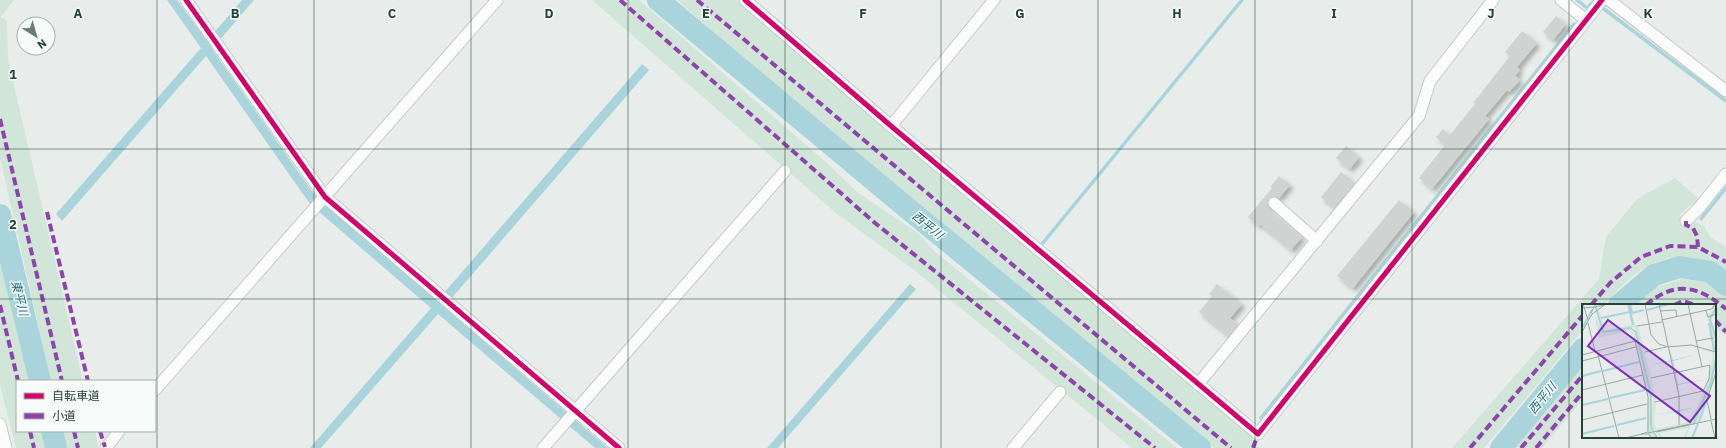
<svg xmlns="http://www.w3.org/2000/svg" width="1726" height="448" font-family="'IBM Plex Sans','Noto Sans JP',sans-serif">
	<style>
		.green { fill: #d1e6d8 }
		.water { fill: #a9d4db }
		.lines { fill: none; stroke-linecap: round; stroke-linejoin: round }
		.stream { stroke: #a9d4db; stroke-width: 3.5 }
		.river { stroke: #a9d4db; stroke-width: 22 }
		.building { fill: #cfd4d2; filter: url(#shadow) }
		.minor-casing { stroke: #c5cac8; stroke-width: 13 }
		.minor { stroke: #fcfcfc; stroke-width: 11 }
		.quiet { stroke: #8e44ad; stroke-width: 4; stroke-dasharray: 8 4; stroke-linecap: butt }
		.cycleway-casing { stroke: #f7fbf9; stroke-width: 8 }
		.cycleway { stroke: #d6006c; stroke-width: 5 }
		.grid { fill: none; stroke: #24423a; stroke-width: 1; stroke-opacity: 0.55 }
		.labels { text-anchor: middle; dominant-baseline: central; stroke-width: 3; stroke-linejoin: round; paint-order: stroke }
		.water-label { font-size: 12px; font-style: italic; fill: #1c6f80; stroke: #f7fbf9 }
		.inset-river { fill: none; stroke: #a9d4db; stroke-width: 2 }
		.inset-road { fill: none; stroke: #9aa9a4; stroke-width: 1 }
		.view { fill: #7b2cbf; fill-opacity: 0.15; stroke: #7b2cbf; stroke-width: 2 }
		.inset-edge { fill: none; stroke: #24423a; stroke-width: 2 }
		.grid-label { font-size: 13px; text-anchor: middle; font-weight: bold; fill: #24423a; stroke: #f7fbf9; stroke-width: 3; stroke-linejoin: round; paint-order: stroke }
	</style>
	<defs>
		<filter id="shadow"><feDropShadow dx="3.5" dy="3.5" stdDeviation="2" flood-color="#0004"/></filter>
	</defs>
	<rect width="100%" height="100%" fill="#e8edeb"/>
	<path class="green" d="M0,0h14l-13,17 6,4 1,39 75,321h-32l-51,-223z
		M592,0h47l188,163 30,29 62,42 14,16 244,198h-45l-218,-178 -77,-56z
		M677,0h61l153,132 359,303 9,13h-45l-221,-183 -171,-138z
		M1675,178l24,21 -20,16 25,11 6,11 16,10v23c-53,-28 -86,-7 -122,35h-21v25l-99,118h-32l147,-169 7,-42 31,-38z
		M0,256l30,125h-13v50h25l4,17h-30l-16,-63z
		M1683,279l31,5 12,11v41l-11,-9v-22h-82l21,-17z
		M1583,361v38l-41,49h-33z
		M62,431h33l4,17h-33z"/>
	<path class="water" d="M167,0h10l30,41 35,-41h12l-42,49 104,148 121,104 205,-237 7,6 -205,237 164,141h-13l-157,-134 -117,134h-11l121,-140 -121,-104 -104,-148 -144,165 -6,-7 145,-166z
		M910,284l6,5 -138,159h-11z"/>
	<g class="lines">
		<path class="stream" d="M1577,0l10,8 8,-8
			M1604,9l122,92
			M1701,219l25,-31
			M1042,244l200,-244
			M1261,418l313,-394"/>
		<path class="river" d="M658,0l243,203 299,245
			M0,215l40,166
			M1619,305l35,-30 26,-8 31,5 15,13
			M52,431l4,17
			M1501,448l82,-99"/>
	</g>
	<path class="building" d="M1556,16l10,8 -13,16 -10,-8z
		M1522,31l15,12 -20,24 3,3 -5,6 5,4 -11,12 -2,-2 -22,26 4,3 -57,70 -13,-11 26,-33 -9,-8 7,-8 7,6 25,-31 -2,-1 37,-47 -5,-4z
		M1346,146l13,11 -9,12 -14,-11z
		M1341,172l14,11 -21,25 -13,-11z
		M1279,176l11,9 -11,13 -4,-2 -6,2 -2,7 4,6 31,26 -11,13 -31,-26 -1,2 -11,-9 24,-29 -2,-1z
		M1399,200l15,12 -61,76 -16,-12z
		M1217,284l25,20 -12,14 8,7 -9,11 -30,-24 13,-16 -3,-2z"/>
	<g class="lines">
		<g class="minor-casing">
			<path id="minor" d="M186,0l139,197 294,251
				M745,0l146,126 367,308 344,-434
				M1561,0l25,20
				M1609,0l117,91
				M891,126l103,-126
				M1274,203l43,38
				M1686,221l13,-13 27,-34
				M1198,384l221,-268 11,-35 63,-81
				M155,390l342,-390
				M0,424l6,24
				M106,448l13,-17
				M543,448l242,-277
				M1013,448l47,-56"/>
		</g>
		<use href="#minor" class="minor"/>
		<path class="quiet" d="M620,0l255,223 280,225
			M697,0l534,448
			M0,119l62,262
			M47,212l41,169
			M1686,221v4l7,3 4,8 1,11
			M0,305l18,76
			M1591,305l19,-22 31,-26 29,-11 28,1 28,15
			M1646,305c29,-25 53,-19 80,4
			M1674,305l9,-4 12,4
			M1715,320l11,12
			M30,431l4,17
			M74,431l4,17
			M100,431l5,16
			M1253,448l5,-14
			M1470,448l113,-133
			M1521,448l62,-73
			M1536,448l47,-56"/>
		<g class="cycleway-casing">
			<path id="cycleway" d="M186,0l139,197 294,251
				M745,0l146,126 367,308 344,-434"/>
		</g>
		<use href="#cycleway" class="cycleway"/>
	</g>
	<path class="grid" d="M157,0v448M314,0v448M471,0v448M628,0v448M785,0v448M941,0v448M1098,0v448M1255,0v448M1412,0v448M1569,0v448M0,149h1726M0,299h1726"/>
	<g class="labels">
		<g class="water-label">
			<text transform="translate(928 225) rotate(39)">西平川</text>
			<text transform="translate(20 298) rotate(76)">東平川</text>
			<text transform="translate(1542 398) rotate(-50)">西平川</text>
		</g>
	</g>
	<g transform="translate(1582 304)">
		<rect width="134" height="134" fill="#e8edeb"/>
		<path d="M46,0h2l5,21 3,1 12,47 6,26 -2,24 2,6 26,-5 10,-6 16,-36 5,-29 -12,-4h14l-9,-36 3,2 7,-11 -6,15 6,21 -4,37 -19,46 -4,1 2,2 -5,12h-2l4,-10 -28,5 2,5h-3l-2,-8 -5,-1 1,-32 -18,-70 -27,5 -6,-2 -3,-21 6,21 27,-5zM12,9l9,20 23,-4 9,4 16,63 -1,32 6,10h-5l-4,-10 1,-31 -14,-62 -6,-4 -29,7zM134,56l-4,27 -14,35h-3l18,-44z" fill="#d1e6d8"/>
		<path d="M87,44l4,12 25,-6 -25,7 5,23 30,-5 -30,6 2,25 16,-3 -16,4v13l-1,-13 -24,4 25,-5 -3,-25 -22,5 22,-5 -5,-24 -23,4 23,-5z" fill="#a9d4db"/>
		<path class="inset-river" d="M13,0l8,28 27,-4 6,4 15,63v32l6,11M46,0l5,21M48,0l2,9 12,-3M134,4l-6,11 6,19M65,6l22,-6M19,14l29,-6M127,19l5,27M1,23l9,-17M21,67l36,-9M0,72l19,-5M28,94l35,-8M0,101l26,-6M117,118l7,-20M35,121l29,-7M111,121l18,-43 5,-24M0,130l32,-8M110,134l6,-14"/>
		<path class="inset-road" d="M1,0l5,16M63,0l6,31 8,9 9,3 23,-2 25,7M77,0l20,92v29M106,0l14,63M0,4l12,-1M78,7l16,-1 1,7M124,7l2,6 8,-3M9,9l3,-6 10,-2M79,16l51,-11 3,-5M6,19l7,28M55,22l25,-4M0,28l10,-18 14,-10M114,37l17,-3M15,47l22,87M63,48l21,-5M0,51l53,-14 13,56v35l-7,2h8l2,4M0,57l54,-14M69,74l59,-13 -1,14 -6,12 -48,11M0,86l61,-15M129,115l-4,-19 9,-28M0,116l65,-16M129,117l4,17M77,127l29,-6M74,128l60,-13M66,129l43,-9M43,134l17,-4"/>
		<path class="view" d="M26,16l102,76 -20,26 -102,-76z"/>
		<rect width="134" height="134" class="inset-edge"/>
	</g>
	<g class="grid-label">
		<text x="78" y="18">A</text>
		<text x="235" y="18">B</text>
		<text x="392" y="18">C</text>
		<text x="549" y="18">D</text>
		<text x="706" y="18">E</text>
		<text x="863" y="18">F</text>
		<text x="1020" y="18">G</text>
		<text x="1177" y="18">H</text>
		<text x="1334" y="18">I</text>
		<text x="1491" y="18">J</text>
		<text x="1648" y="18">K</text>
		<text x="13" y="79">1</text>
		<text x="13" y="229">2</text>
	</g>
	<rect x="16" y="380" width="140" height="52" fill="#f7fbf9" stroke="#a3b1ad"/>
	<rect x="24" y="393" width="20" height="6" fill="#d6006c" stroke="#a3b1ad"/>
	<text x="52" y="400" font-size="12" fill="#24423a">自転車道</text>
	<rect x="24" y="413" width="20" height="6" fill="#8e44ad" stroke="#a3b1ad"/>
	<text x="52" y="420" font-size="12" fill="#24423a">小道</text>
	<g transform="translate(36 36) rotate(143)"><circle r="19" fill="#f7fbf9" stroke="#a3b1ad"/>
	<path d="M0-3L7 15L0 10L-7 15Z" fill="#697e78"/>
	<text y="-6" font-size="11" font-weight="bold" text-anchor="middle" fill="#24423a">N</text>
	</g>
</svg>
